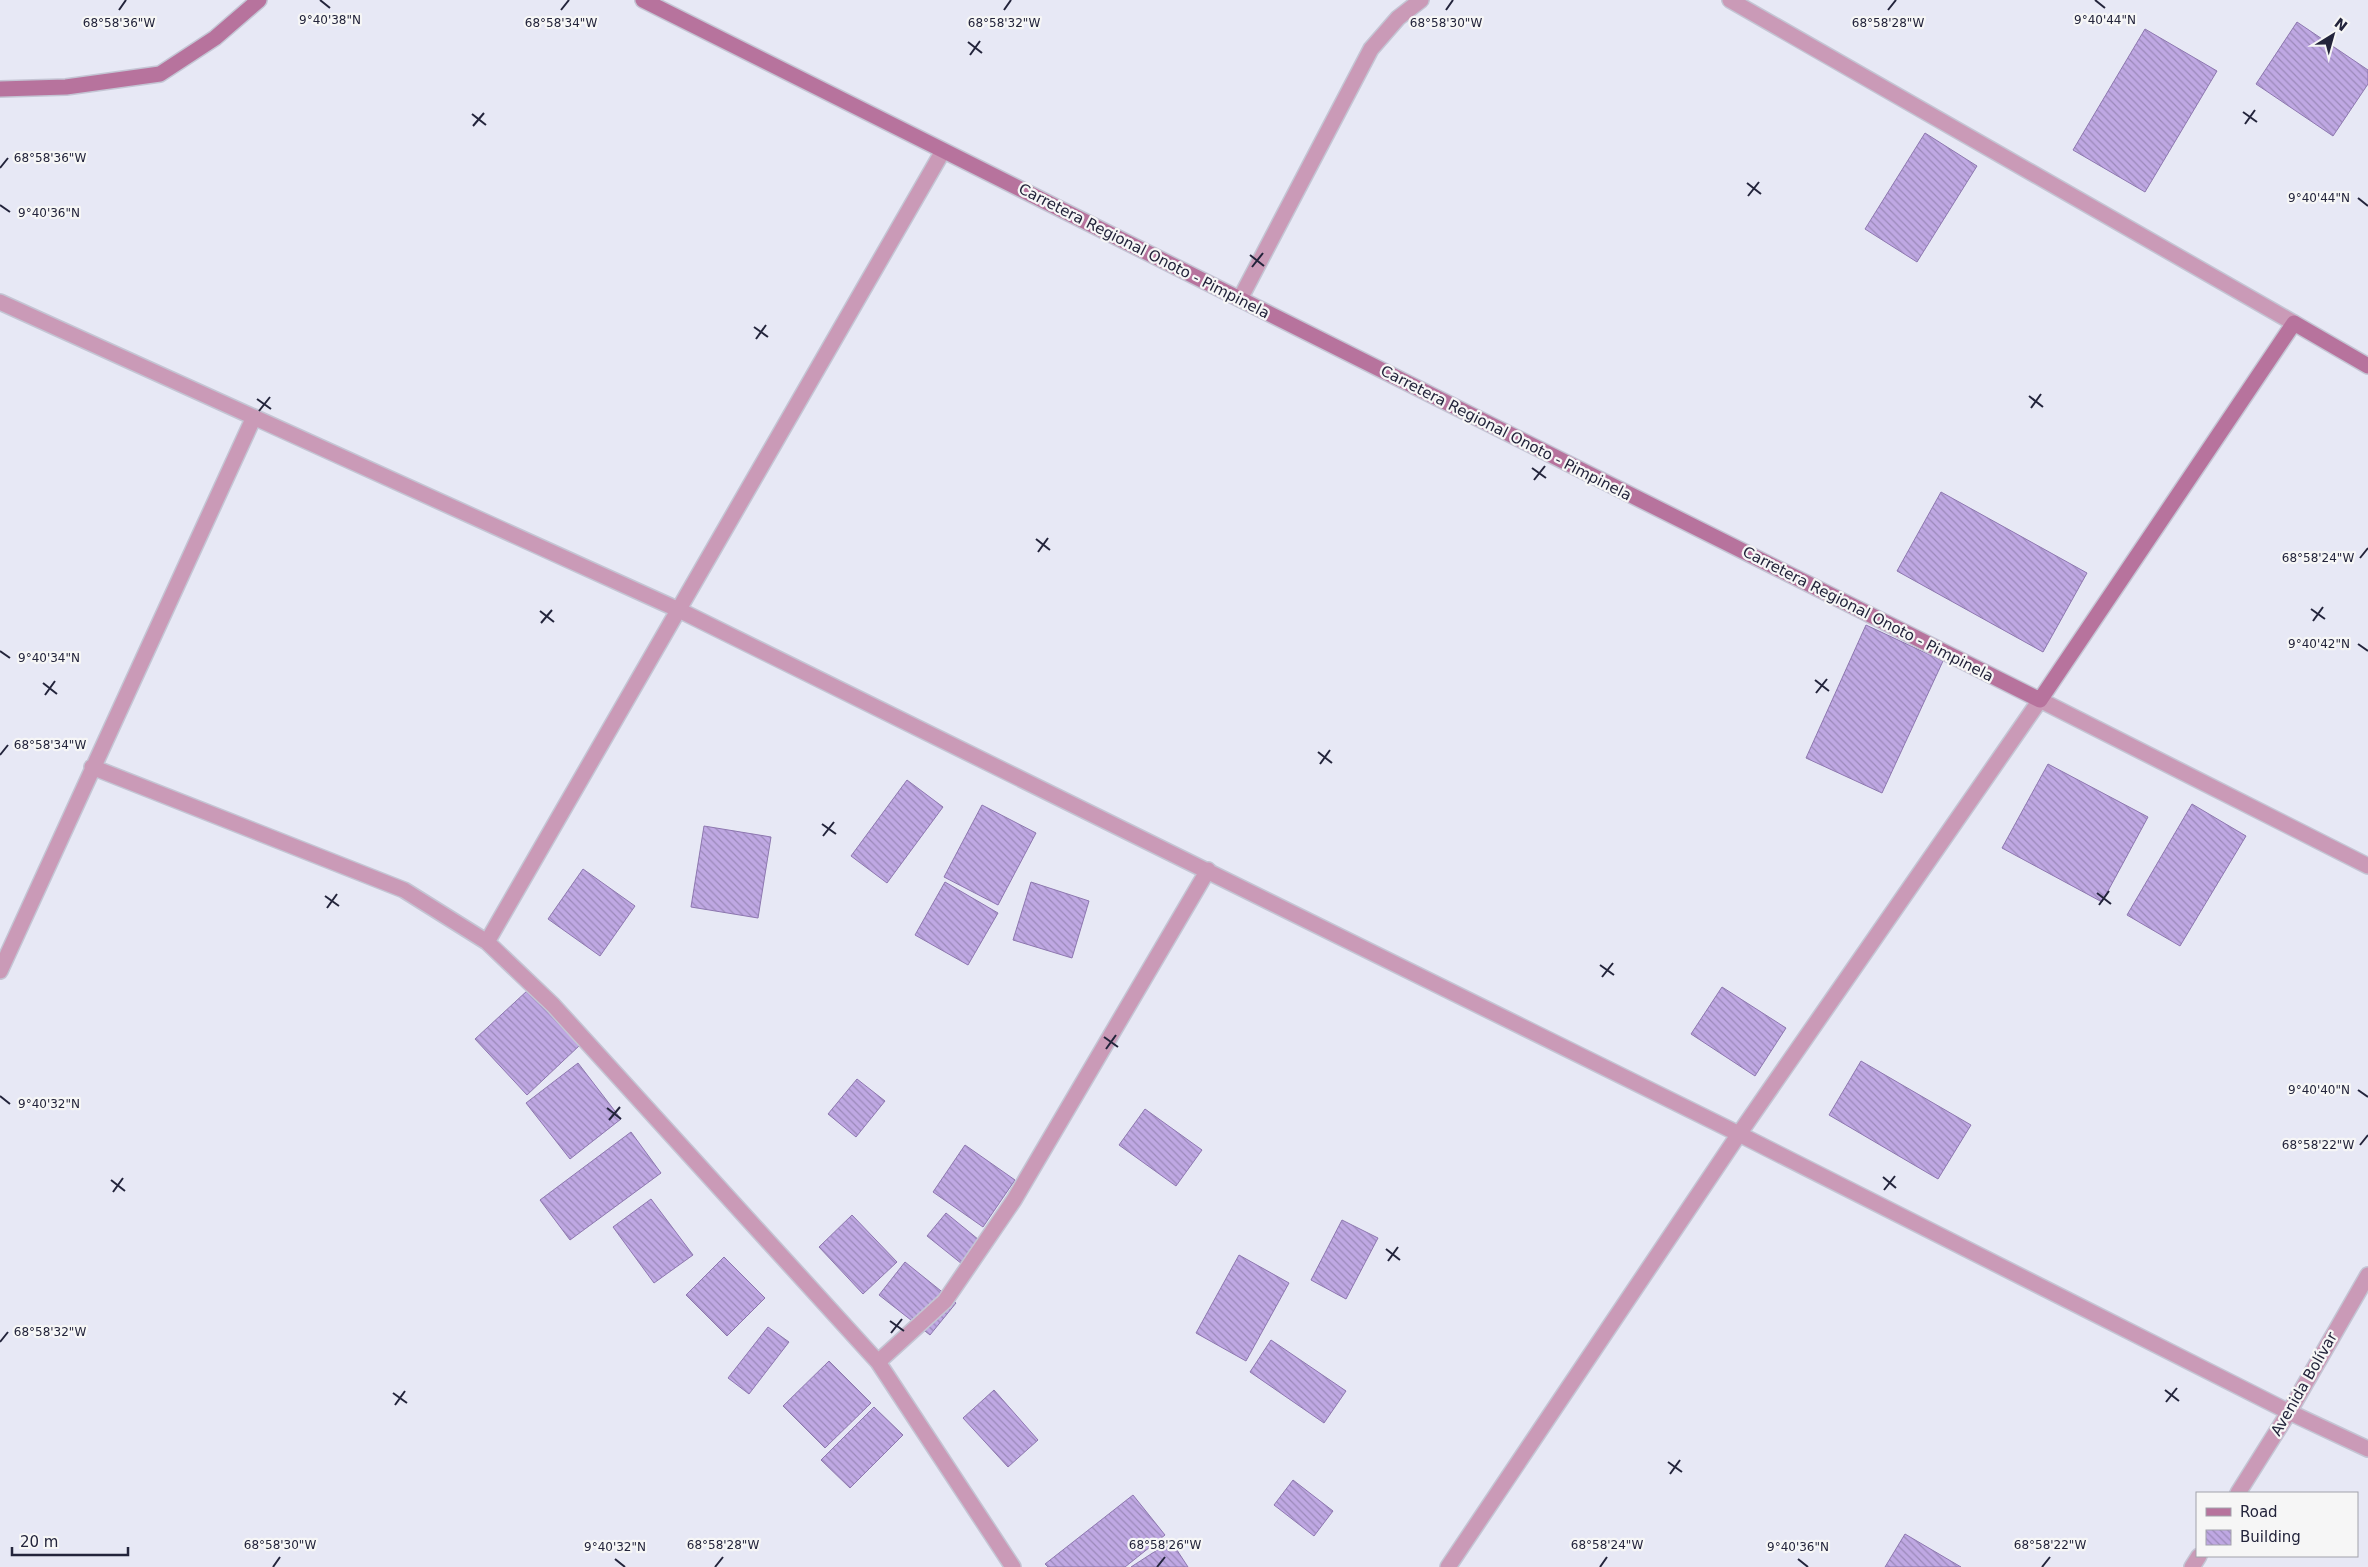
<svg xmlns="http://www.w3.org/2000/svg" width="2368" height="1567" font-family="'DejaVu Sans',sans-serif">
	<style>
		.building { fill: url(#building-back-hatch); stroke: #8d77af }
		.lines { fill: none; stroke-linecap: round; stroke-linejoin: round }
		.street-casing { stroke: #c4c5d4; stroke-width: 18 }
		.secondary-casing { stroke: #c4c5d4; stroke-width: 18 }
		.street { stroke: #ca9ab7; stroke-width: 15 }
		.secondary { stroke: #b7739d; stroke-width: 15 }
		.ticks { fill: none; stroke: #23243b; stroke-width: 2 }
		.labels { text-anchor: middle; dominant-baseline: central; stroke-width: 4.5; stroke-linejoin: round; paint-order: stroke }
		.street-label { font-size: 15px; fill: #23243b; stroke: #f6f6f6 }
		.ticks-label { font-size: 12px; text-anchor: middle; fill: #23243b; stroke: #f6f6f6; stroke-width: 4.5; stroke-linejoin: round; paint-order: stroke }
	</style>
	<defs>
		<pattern id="building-back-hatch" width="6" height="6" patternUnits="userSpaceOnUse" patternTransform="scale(1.25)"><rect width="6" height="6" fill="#bfa8e3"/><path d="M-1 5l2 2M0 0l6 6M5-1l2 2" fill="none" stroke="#9b89b9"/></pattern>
	</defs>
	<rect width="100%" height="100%" fill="#e7e8f5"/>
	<path class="building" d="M2297,22l71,48v14l-35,52 -77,-52z
		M2145,29l72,42 -72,121 -72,-42z
		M1925,133l52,33 -60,96 -52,-33z
		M1941,492l146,81 -44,79 -146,-81z
		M1866,625l77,36 -61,132 -76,-35z
		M2048,764l100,53 -46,85 -100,-54z
		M907,780l36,27 -56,76 -36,-27z
		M2192,804l54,32 -66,110 -53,-31z
		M982,805l54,28 -38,72 -54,-28z
		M704,826l67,11 -13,81 -67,-11z
		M583,869l52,37 -35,50 -52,-37z
		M945,882l53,31 -30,52 -53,-30z
		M1031,882l58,19 -17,57 -59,-18z
		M1722,987l64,41 -31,48 -64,-42z
		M528,990l52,55 -53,50 -52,-56z
		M1861,1061l110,64 -33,54 -109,-64z
		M578,1063l43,56 -51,40 -44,-56z
		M857,1079l28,22 -29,36 -28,-23z
		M1145,1109l57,41 -26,36 -57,-41z
		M631,1132l30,41 -91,67 -30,-40z
		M965,1145l50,35 -32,47 -50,-35z
		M651,1199l42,56 -39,28 -41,-56z
		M946,1213l44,36 -18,23 -45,-36z
		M852,1215l45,47 -34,32 -44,-47z
		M1342,1220l36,18 -32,61 -35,-19z
		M1239,1255l50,28 -43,78 -50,-28z
		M724,1257l41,41 -38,38 -41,-41z
		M905,1262l51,41 -26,32 -51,-40z
		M768,1327l21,15 -40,52 -21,-16z
		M1271,1340l75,51 -22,32 -74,-51z
		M829,1361l42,42 -46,45 -42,-42z
		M994,1390l44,50 -30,27 -45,-49z
		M874,1407l29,28 -53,53 -29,-28z
		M1293,1480l40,31 -19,25 -40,-31z
		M1133,1495l32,40 -40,32h-77l-3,-3z
		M1905,1534l56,33h-76z
		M1171,1541l17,26h-57z"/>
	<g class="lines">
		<g class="street-casing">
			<path id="street" d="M1730,0l564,323
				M1240,299l131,-250 27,-31 23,-18
				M0,302l679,308 1060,524 550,278 79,37
				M92,767l312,123 83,52 66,63 325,357 135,205
				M487,942l456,-791
				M0,971l254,-554
				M878,1362l67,-61 69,-101 194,-330
				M2238,1493l51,-81 79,-137
				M1448,1567l291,-433 301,-434 328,166
				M2192,1567l7,-11"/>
		</g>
		<g class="secondary-casing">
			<path id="secondary" d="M643,0l1397,700 254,-377 74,43
				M0,89l66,-2 94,-13 55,-36 44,-38"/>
		</g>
		<use href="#street" class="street"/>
		<use href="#secondary" class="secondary"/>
	</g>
	<path class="ticks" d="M320,0l10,8M2095,0l10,8M119,10l7,-10M561,10l8,-10M1004,10l7,-10M1446,10l7,-10M1888,10l8,-10M968,42l14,11M970,55l10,-14M2243,112l14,10M472,114l14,11M2245,124l10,-14M473,126l11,-13M0,168l8,-10M1747,183l14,11M1748,196l11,-14M2358,198l10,8M0,205l10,7M1250,255l14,11M1252,267l11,-14M754,327l14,10M756,339l10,-14M2029,396l14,11M257,399l14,10M2031,408l10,-14M259,411l11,-14M1532,468l14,10M1534,480l11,-14M1036,539l14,11M1038,552l10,-14M2360,558l8,-10M2311,609l14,10M540,611l14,11M2313,621l10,-14M541,623l11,-13M2358,644l10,7M0,651l10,7M1815,680l14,11M43,683l14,11M1816,693l11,-14M45,695l10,-14M1318,752l14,11M0,755l8,-10M1320,764l10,-14M822,824l14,10M823,836l11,-14M2097,893l14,11M325,896l14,10M2099,905l10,-14M327,908l10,-14M1600,965l14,10M1602,977l11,-14M1104,1037l14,10M1106,1049l10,-14M2358,1090l10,7M0,1096l10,8M607,1108l14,11M609,1120l11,-13M2360,1145l8,-10M1883,1177l13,11M111,1180l14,11M1884,1190l11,-14M113,1192l10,-14M1386,1249l14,11M1388,1261l10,-14M890,1321l14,10M891,1333l11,-14M0,1342l8,-10M2165,1390l14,11M393,1393l14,10M2166,1402l11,-14M395,1405l10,-14M1668,1462l14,10M1670,1474l10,-14M615,1559l10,8M1798,1559l10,8M273,1567l7,-10M715,1567l8,-10M1157,1567l8,-10M1600,1567l7,-10M2042,1567l8,-10"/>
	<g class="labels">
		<g class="street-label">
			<text transform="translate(1144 251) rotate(27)">Carretera Regional Onoto - Pimpinela</text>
			<text transform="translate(1506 433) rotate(27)">Carretera Regional Onoto - Pimpinela</text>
			<text transform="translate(1868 614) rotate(27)">Carretera Regional Onoto - Pimpinela</text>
			<text transform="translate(2304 1384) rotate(-60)">Avenida Bolívar</text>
		</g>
	</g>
	<g class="ticks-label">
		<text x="330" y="24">9°40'38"N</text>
		<text x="2105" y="24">9°40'44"N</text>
		<text x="119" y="27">68°58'36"W</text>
		<text x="561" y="27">68°58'34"W</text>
		<text x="1004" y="27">68°58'32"W</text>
		<text x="1446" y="27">68°58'30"W</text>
		<text x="1888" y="27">68°58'28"W</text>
		<text x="50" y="162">68°58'36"W</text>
		<text x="2319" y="202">9°40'44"N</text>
		<text x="49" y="217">9°40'36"N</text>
		<text x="2318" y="562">68°58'24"W</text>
		<text x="2319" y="648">9°40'42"N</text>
		<text x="49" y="662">9°40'34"N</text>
		<text x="50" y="749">68°58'34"W</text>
		<text x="2319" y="1094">9°40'40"N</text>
		<text x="49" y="1108">9°40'32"N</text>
		<text x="2318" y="1149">68°58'22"W</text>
		<text x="50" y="1336">68°58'32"W</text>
		<text x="280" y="1549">68°58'30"W</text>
		<text x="723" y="1549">68°58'28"W</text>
		<text x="1165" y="1549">68°58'26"W</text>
		<text x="1607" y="1549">68°58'24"W</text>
		<text x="2050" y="1549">68°58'22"W</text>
		<text x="615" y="1551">9°40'32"N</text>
		<text x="1798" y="1551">9°40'36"N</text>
	</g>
	<rect x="2196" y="1492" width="162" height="65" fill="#f6f6f6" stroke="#a2a2ab"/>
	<rect x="2206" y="1508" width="25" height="8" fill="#b7739d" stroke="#a2a2ab"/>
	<text x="2240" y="1517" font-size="15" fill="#23243b">Road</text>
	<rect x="2206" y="1530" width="25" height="15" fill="url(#building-back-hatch)" stroke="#a2a2ab"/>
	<text x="2240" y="1542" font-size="15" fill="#23243b">Building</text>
	<g transform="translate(2333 35) rotate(37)" stroke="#f6f6f6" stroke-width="4" paint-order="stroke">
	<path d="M0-4L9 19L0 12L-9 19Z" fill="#23243b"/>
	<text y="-8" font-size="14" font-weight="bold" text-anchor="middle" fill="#23243b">N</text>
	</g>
	<path d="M12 1547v8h116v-8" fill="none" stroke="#23243b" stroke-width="2.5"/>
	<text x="20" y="1547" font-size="15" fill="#23243b" stroke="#f6f6f6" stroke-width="4" paint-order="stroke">20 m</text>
</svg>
